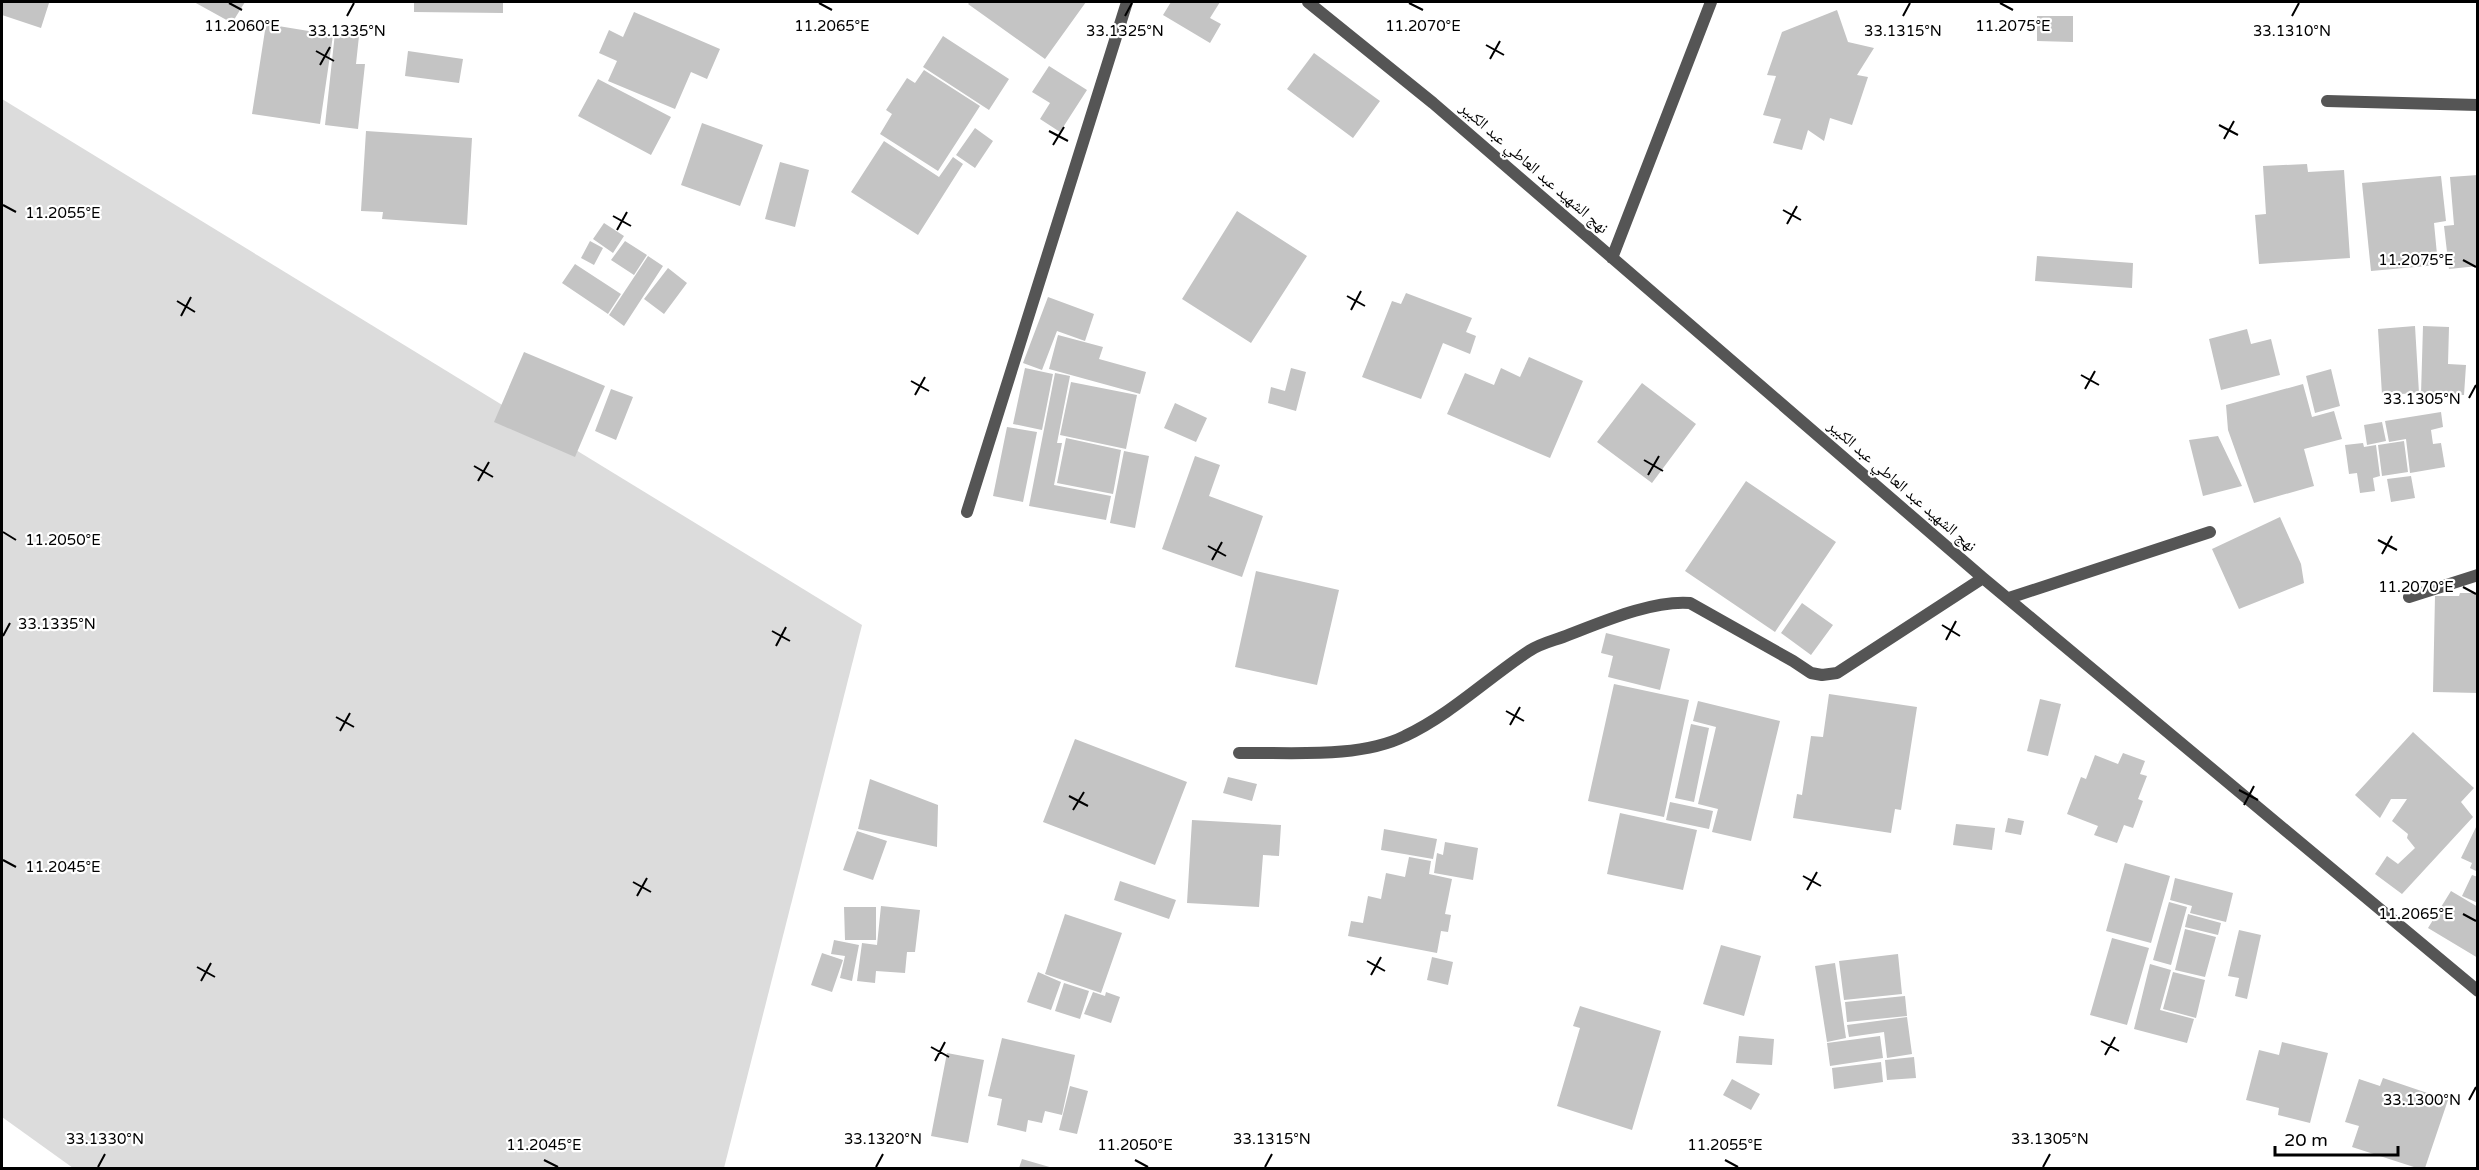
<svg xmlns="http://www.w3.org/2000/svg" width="2479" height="1170" font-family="'Varela Round','Noto Naskh Arabic',sans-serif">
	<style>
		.green { fill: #dcdcdc }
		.building { fill: #c4c4c4 }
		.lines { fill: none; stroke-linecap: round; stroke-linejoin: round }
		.minor { stroke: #555; stroke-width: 12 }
		.ticks { fill: none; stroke: #000; stroke-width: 2 }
		.labels { text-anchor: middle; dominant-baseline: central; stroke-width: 4.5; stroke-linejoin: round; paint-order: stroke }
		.street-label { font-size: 16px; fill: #000; stroke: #fff }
		.ticks-label { font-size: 15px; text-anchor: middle; fill: #000; stroke: #fff; stroke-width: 4.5; stroke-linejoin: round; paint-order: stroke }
	</style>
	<rect width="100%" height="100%" fill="#fff"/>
	<path class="green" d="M2,99l860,526 -138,543h-651l-71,-51z"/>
	<path class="building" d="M2,2h43l4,1 -8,25 -39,-13z
		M194,2h51l-13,21z
		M414,2h89v11l-89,-1z
		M970,2h116l-41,57 -77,-55z
		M1171,2h49l-10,16 11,6 -11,19 -47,-28z
		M1837,10l11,32 26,6 -17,27 11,2 -16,48 -22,-7 -6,23 -16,-11 -6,20 -29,-7 8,-24 -18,-4 13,-39 -9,-1 15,-43z
		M634,12l86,37 -13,30 -16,-7 -16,37 -67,-28 9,-20 -18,-8 10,-23 14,7z
		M2037,16h36v26l-36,-1z
		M266,24l67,11 -13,89 -68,-10z
		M335,33l24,3 -3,28h9l-7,65 -33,-4z
		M943,36l66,43 -20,31 -66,-43z
		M408,51l55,8 -4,24 -54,-7z
		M1314,53l66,48 -27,37 -66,-49z
		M1049,66l38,24 -27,42 -20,-13 10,-16 -18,-11z
		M924,70l56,36 -42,65 -58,-37 12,-20 -6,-4 21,-32 8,5z
		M598,79l73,38 -20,38 -73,-39z
		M702,123l61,22 -23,61 -59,-21z
		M975,128l18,13 -18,27 -19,-13z
		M366,131l106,7 -5,87 -85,-6 1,-7 -22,-1z
		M884,141l55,36 14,-20 10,7 -45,71 -67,-43z
		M780,162l29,8 -14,57 -30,-8z
		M2307,164l1,8 36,-2 6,88 -91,6 -4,-49 11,-1 -3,-48z
		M2478,175v91l-29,3 -5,-43 10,-1 -4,-48z
		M2441,176l5,45 -12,2 4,42 -67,6 -9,-88z
		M1237,211l70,45 -56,87 -69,-44z
		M604,223l20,13 -11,17 -20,-14z
		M590,241l13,7 -9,17 -13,-7z
		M625,241l22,14 -13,20 -23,-15z
		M648,256l15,10 -39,60 -15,-11z
		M2037,256l96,7 -1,25 -97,-7z
		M575,264l46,30 -13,20 -46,-31z
		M668,268l19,15 -23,31 -20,-15z
		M1406,293l66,25 -6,14 10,4 -6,18 -27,-11 -22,56 -59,-22 30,-76 9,3z
		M1048,297l46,17 -9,27 -28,-10 -15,39 -19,-7z
		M2415,326l4,67 -37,2 -4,-66z
		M2423,326l26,1 -1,37 18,1 -2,30 -43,-1z
		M2247,329l4,15 20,-5 9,36 -59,15 -12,-51z
		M1058,335l45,12 -4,12 47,13 -6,22 -91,-25z
		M524,352l81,34 -30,71 -81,-35z
		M1529,357l54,24 -33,77 -103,-44 18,-41 29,12 7,-17 19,9z
		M1025,368l28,6 -11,56 -29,-6z
		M1291,368l15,4 -10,39 -28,-8 3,-16 14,4z
		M2331,369l9,37 -25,7 -9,-37z
		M1055,373l15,3 -13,67h5l-8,42 57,11 -5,24 -77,-14z
		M1071,382l66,13 -11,54 -66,-14z
		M1642,383l54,41 -44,59 -55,-41z
		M2303,384l9,33 22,-6 8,28 -38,10 10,37 -60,17 -26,-73 -2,-25z
		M611,389l22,8 -17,43 -21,-9z
		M1175,403l32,15 -11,24 -32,-14z
		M2441,412l2,15 -12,3 2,14 8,-1 4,24 -35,6 -4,-34 -17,3 -4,-21z
		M2382,422l4,19 -19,4 -3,-20z
		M1007,427l30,5 -14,70 -30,-6z
		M2218,436l24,50 -39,10 -14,-56z
		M1066,438l55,12 -8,44 -56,-11z
		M2404,441l4,31 -26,4 -4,-31z
		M2363,443l1,4 12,-2 4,31 -7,2 2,13 -15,2 -3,-20 -8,1 -4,-29z
		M1124,451l25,5 -14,72 -25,-5z
		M1195,456l25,9 -11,31 54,20 -21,61 -80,-28z
		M2411,476l4,22 -24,4 -4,-23z
		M1746,481l90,61 -61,90 -90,-61z
		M2280,517l21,47 3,19 -65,26 -27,-60z
		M1256,571l83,19 -22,95 -82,-18z
		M2460,593h18v100l-45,-1 2,-96h24z
		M1802,603l31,22 -22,30 -30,-22z
		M1606,633l64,16 -10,41 -52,-13 5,-21 -12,-3z
		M1614,684l75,16 -25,117 -76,-16z
		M1829,694l88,13 -16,103 -6,-1 -4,24 -98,-15 4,-24 5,1 9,-59 12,1z
		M2040,699l21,5 -13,52 -21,-5z
		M1698,701l82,20 -29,120 -39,-9 6,-23 -20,-5 18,-77 -23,-6z
		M1691,724l18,4 -15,74 -19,-4z
		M2413,732l61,56 -13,14 12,15 -71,77 -27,-20 12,-18 11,8 17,-16 -8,-10 1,-4 -16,-13 15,-22h-16l-11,19 -25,-23z
		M1075,739l112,43 -32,83 -112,-43z
		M2123,753l22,8 -5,13 7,2 -9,23 5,2 -10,27 -9,-3 -7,18 -23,-8 4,-9 -31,-12 14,-37 5,2 9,-24 23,9z
		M1228,777l29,7 -5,17 -29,-8z
		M870,779l68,26 -1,42 -79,-18z
		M1670,802l43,9 -4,18 -43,-9z
		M1620,813l77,17 -14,60 -76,-16z
		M2008,818l16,3 -3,14 -16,-3z
		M1192,820l89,5 -2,31 -16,-1 -4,52 -72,-4z
		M2478,823v49l-8,-4 2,-5 -11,-5z
		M1956,824l39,4 -3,22 -39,-5z
		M1384,829l53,10 -4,20 -52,-9z
		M857,831l30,10 -14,39 -30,-10z
		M1445,842l33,6 -5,32 -39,-7 3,-20 6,2z
		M1409,857l22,4 -2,13 23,5 -7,35 6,1 -3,17 -7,-1 -4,22 -89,-17 3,-15 12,2 5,-27 13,3 5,-26 19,4z
		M2125,863l45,13 -19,67 -45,-12z
		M2472,875l6,2v26l-16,-7z
		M2175,878l58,15 -7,29 -36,-9 2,-7 -22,-6z
		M1120,881l56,19 -7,19 -55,-19z
		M2451,891l27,16v51l-50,-30z
		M2169,902l18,5 -16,58 -18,-5z
		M881,906l39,4 -5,42h-8l-2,21 -29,-2 -1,12 -18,-2 5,-38 15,2z
		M844,907h32v33h-31z
		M1065,914l57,19 -21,60 -56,-19z
		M2188,914l33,9 -3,12 -33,-8z
		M2185,929l31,8 -11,40 -30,-7z
		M2239,930l22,5 -14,64 -12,-3 4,-18 -11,-2z
		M2112,938l37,10 -22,77 -37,-10z
		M834,940l25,5 -7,36 -12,-3 5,-22 -14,-2z
		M1721,945l40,11 -17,60 -41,-12z
		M822,953l21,7 -11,32 -21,-7z
		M1898,954l4,40 -58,6 -5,-39z
		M1432,957l21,5 -5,23 -21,-5z
		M1835,963l11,75 -19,4 -12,-76z
		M2150,964l21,6 -11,40 34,9 -7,24 -53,-14z
		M1038,972l23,10 -10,28 -24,-8z
		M2173,972l32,8 -9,38 -33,-9z
		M1064,983l25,8 -9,28 -25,-8z
		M1093,992l12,4 1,-4 14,5 -9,26 -27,-9z
		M1905,996l2,20 -60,6 -2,-20z
		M1580,1006l81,25 -29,99 -75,-24 23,-78 -7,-2z
		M1907,1017l5,37 -25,4 -3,-26 -35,5 -2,-12z
		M1739,1036l35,3 -2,26 -36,-2z
		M1880,1036l3,22 -53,8 -3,-23z
		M1002,1038l73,17 -13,60 -17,-4 -3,12 -14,-3 -2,12 -29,-7 5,-26 -14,-3z
		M2282,1042l46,11 -18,70 -32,-8 1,-7 -33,-8 13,-50 20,5z
		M947,1053l37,7 -16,83 -37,-7z
		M1914,1057l2,21 -29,2 -2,-20z
		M1881,1062l2,20 -49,7 -2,-21z
		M2383,1078l65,22 -23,68h-8l-65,-21 7,-21 -14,-4 14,-43 21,7z
		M1732,1079l28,15 -9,16 -28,-15z
		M1070,1086l18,5 -11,43 -18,-4z
		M1022,1159l31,9h-34z"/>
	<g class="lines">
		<path class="minor" d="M1308,2l125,101 550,475 495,413
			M2327,101l151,4
			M1612,258l99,-256
			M967,512l160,-510
			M2409,597l69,-22
			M2009,598l201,-66
			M1239,753c50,-1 120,6 166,-17 45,-21 83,-58 124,-85 10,-7 23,-10 34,-14 37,-14 88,-37 127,-34l103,58 18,12 11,2 15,-2 146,-95"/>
	</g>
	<path class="ticks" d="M229,3l13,7M819,3l13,7M1409,3l14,7M2000,3l13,7M347,16l7,-13M1125,16l7,-13M1903,16l7,-13M2292,16l7,-13M1486,45l18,10M316,51l18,10M1490,59l10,-18M320,65l10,-18M2219,125l19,10M1049,131l19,10M2224,139l10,-18M1053,145l11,-18M3,205l13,7M1783,210l18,10M613,216l18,10M1787,224l10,-18M617,230l10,-18M2463,260l13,7M1347,296l18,10M177,301l18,11M1351,310l10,-19M181,316l10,-19M2081,375l18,10M911,381l18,10M2085,389l10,-18M915,395l10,-18M2469,398l7,-13M1644,460l19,11M474,466l19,11M1648,475l11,-19M478,481l11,-19M3,532l13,8M2378,540l19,10M1208,546l18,10M2382,554l10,-18M1212,560l10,-18M2463,587l13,7M1942,625l18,11M772,631l18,10M3,636l7,-13M1946,640l10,-19M776,646l10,-19M1506,711l18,10M336,717l18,10M1510,725l10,-18M340,731l10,-18M2239,790l19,10M1069,796l19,10M2244,805l10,-19M1073,810l11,-18M3,860l13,7M1803,876l18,10M633,882l18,10M1807,890l10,-18M637,896l10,-18M2463,914l13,7M1367,961l18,10M197,967l18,10M1371,975l10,-18M201,981l10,-18M2101,1041l18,10M931,1047l18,10M2105,1055l10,-18M935,1061l10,-19M2469,1100l7,-13M544,1160l14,7M1135,1160l13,7M1725,1160l13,7M98,1167l7,-13M876,1167l7,-13M1265,1167l7,-13M2043,1167l7,-13"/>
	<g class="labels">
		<g class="street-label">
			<text transform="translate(1534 168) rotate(41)">نهج الشهيد عبد العاطي عبد الكبير</text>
			<text transform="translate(1902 486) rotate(41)">نهج الشهيد عبد العاطي عبد الكبير</text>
		</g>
	</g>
	<g class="ticks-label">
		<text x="242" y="31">11.2060°E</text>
		<text x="832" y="31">11.2065°E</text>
		<text x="1423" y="31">11.2070°E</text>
		<text x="2013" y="31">11.2075°E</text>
		<text x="347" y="36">33.1335°N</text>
		<text x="1125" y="36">33.1325°N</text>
		<text x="1903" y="36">33.1315°N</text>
		<text x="2292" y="36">33.1310°N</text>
		<text x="63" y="218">11.2055°E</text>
		<text x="2416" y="265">11.2075°E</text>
		<text x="2422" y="404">33.1305°N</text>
		<text x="63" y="545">11.2050°E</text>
		<text x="2416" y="592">11.2070°E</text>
		<text x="57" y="629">33.1335°N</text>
		<text x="63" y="872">11.2045°E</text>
		<text x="2416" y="919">11.2065°E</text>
		<text x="2422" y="1105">33.1300°N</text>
		<text x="105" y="1144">33.1330°N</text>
		<text x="883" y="1144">33.1320°N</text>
		<text x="1272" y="1144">33.1315°N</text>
		<text x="2050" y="1144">33.1305°N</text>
		<text x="544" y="1150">11.2045°E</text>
		<text x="1135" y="1150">11.2050°E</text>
		<text x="1725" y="1150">11.2055°E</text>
	</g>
	<rect width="2479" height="1170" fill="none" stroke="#000000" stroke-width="6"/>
	<path d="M2275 1146v9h123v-9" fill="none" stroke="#000000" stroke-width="3"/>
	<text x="2284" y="1146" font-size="18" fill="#000000" stroke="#ffffff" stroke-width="4.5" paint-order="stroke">20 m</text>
</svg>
